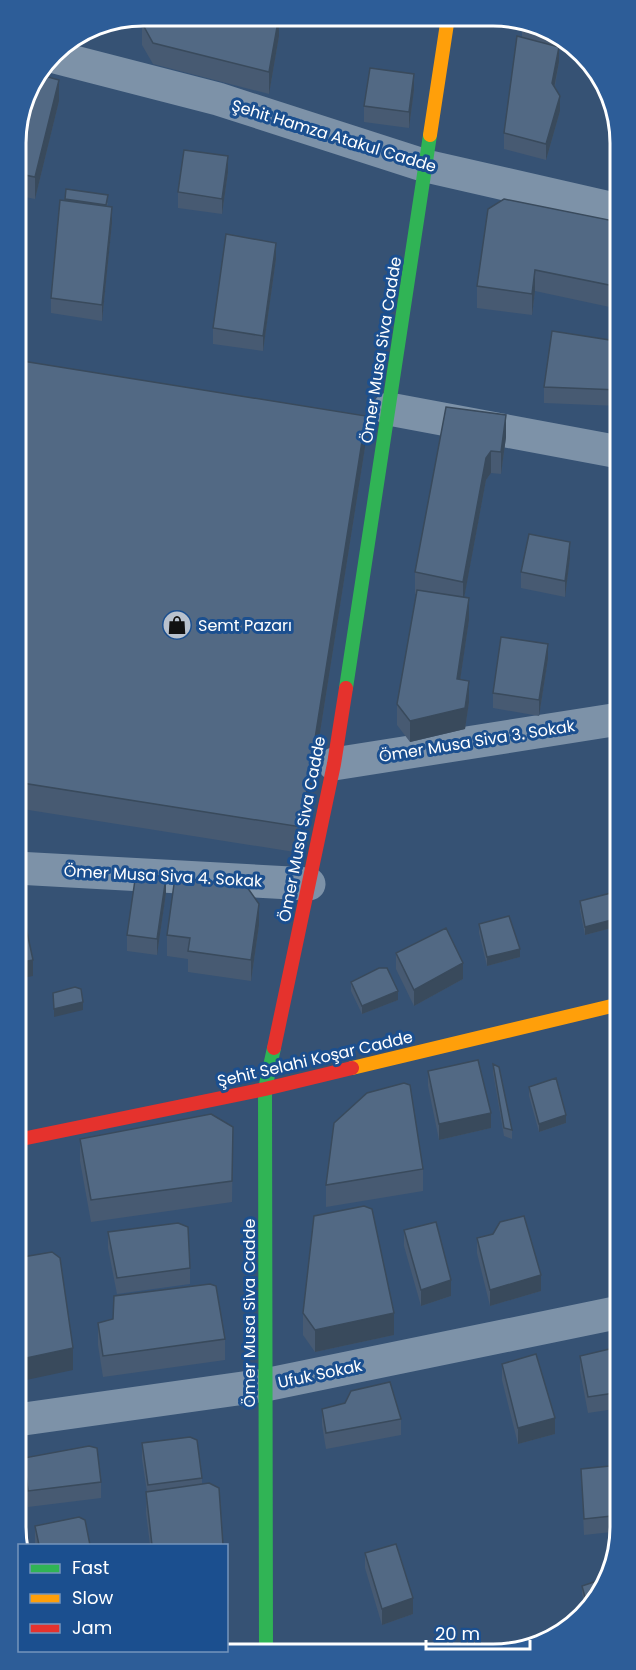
<svg xmlns="http://www.w3.org/2000/svg" width="636" height="1670" font-family="Poppins,sans-serif">
	<style>
		.lines { fill: none; stroke-linecap: round; stroke-linejoin: round }
		.street { stroke: #7d92a8; stroke-width: 33 }
		.fast { stroke: #30b455; stroke-width: 14 }
		.slow { stroke: #ff9f0a; stroke-width: 14 }
		.jam { stroke: #e5322d; stroke-width: 14 }
		.wall { fill: #475a72 }
		.shaded-wall { fill: #394a5c }
		.building { fill: #526984; stroke: #394a5c; stroke-width: 1.5 }
		.labels { text-anchor: middle; dominant-baseline: central; stroke-width: 6; stroke-linejoin: round; paint-order: stroke }
		.street-label { font-size: 16px; fill: #fff; stroke: #1b4f8f }
		.poi-label { font-size: 16px; fill: #fff; stroke: #1b4f8f; text-anchor: start }
		.rim { fill: none; stroke: #fff; stroke-width: 3 }
	</style>
	<rect width="100%" height="100%" fill="#365274"/>
	<g class="lines">
		<path class="street" d="M51,56l167,43 208,67 193,44
			M389,409l230,43
			M334,764l285,-45
			M16,868l293,16
			M17,1420l248,-35 355,-73"/>
		<path class="fast" d="M346,688l84,-553
			M266,1652l-1,-563 9,-41"/>
		<path class="slow" d="M430,135l18,-118
			M352,1068l268,-64"/>
		<path class="jam" d="M274,1048l60,-284 12,-76
			M17,1140l248,-51 87,-21"/>
	</g>
	<path class="wall" d="M523,20l55,29 -2,4 -17,-3v12l-4,24 5,25 -14,49 -42,-11v-16l18,-96v-11z
		M142,23l137,13 -10,58 -116,-30 -11,-19z
		M84,31l-2,6 -6,-1z
		M414,90l-5,38 -45,-6v-16z
		M59,101l-24,98 -20,-4v-61z
		M228,172l-6,42 -44,-6v-16z
		M66,189l42,14 -1,3 5,17 -10,98 -51,-8v-15z
		M619,222v87l-84,-18 -3,24 -55,-7v-22z
		M276,259l-13,92 -50,-7v-16z
		M16,360l350,81 -65,412 -285,-45z
		M544,387l75,3v16l-75,-3z
		M446,407l60,30 -5,37 -10,-1 -5,7 -22,118 5,22 -9,60 9,22 -4,27 -55,13 -13,-17v-21l19,-110h-1v-22z
		M570,558l-5,39 -44,-9v-16z
		M548,659l-9,57 -46,-8v-15z
		M166,893l-9,62 -30,-4v-16z
		M580,901l39,25 -34,9 -5,-25z
		M479,924l41,33 -33,9 -8,-33z
		M259,925l-8,56 -63,-9v-13l-21,-3v-21z
		M396,953l67,26 -49,27 -18,-37z
		M351,982l47,18 -36,14 -11,-23z
		M17,991l4,2v30h-4z
		M493,1064l19,66v9l-8,-3 -11,-64z
		M428,1071l63,57 -52,12 -11,-54z
		M529,1087l37,36 -27,9 -10,-36z
		M233,1127l-1,75 -141,20 -11,-61v-22z
		M423,1169v22l-97,16v-22z
		M404,1230l47,66 -30,10 -17,-60z
		M108,1232l82,36v16l-73,10 -9,-46z
		M477,1238l64,53 -51,15 -13,-53z
		M303,1313l91,22 -79,17 -12,-17z
		M98,1323l127,16v21l-122,17 -5,-32z
		M580,1356h40l1,52 -33,5 -8,-42z
		M502,1364l53,70 -37,10 -16,-64z
		M322,1409l79,10v16l-75,14 -4,-24z
		M142,1443l60,35v6l21,61h-73l-4,-32 1,-21 -5,-33z
		M24,1458l77,24v16l-73,9 -4,-34z
		M581,1469l40,15v47l-37,4z
		M35,1526l55,19h-55z
		M365,1553l48,61 -31,11 -17,-57z
		M226,1586l2,24v22h-2z
		M582,1586l8,25 -3,2 -5,-19z"/>
	<path class="shaded-wall" d="M279,16v20l-10,58v-22z
		M559,47v15l-7,37v-16z
		M414,74v16l-5,38v-16z
		M59,80v21l-24,98v-22z
		M560,96v15l-14,49v-16z
		M228,156v16l-6,42v-15z
		M112,207v16l-10,98v-16z
		M276,243v16l-13,92v-15z
		M535,270v21l-3,24v-21z
		M506,415v22l-5,37v-22z
		M366,416v25l-65,412v-26z
		M491,451v22l-5,7 -23,124v-22l23,-124z
		M570,542v16l-5,39v-16z
		M469,598v22l-12,81v-22z
		M548,644v15l-9,57v-16z
		M469,681v21l-4,27 -55,13v-21z
		M166,877v16l-9,62v-16z
		M259,904v21l-8,56v-21z
		M619,918v8l-34,9v-8z
		M520,949v8l-33,9v-9z
		M33,960v16l-16,3v-16z
		M463,963v16l-49,27v-16z
		M398,991v9l-36,14v-8z
		M83,1002v8l-29,7v-8z
		M491,1113v15l-52,12v-16z
		M566,1115v8l-27,9v-8z
		M541,1275v16l-51,15v-16z
		M451,1280v16l-30,10v-16z
		M394,1313v22l-79,17v-22z
		M73,1348v22l-56,12v-22z
		M555,1418v16l-37,10v-16z
		M413,1598v16l-31,11v-16z"/>
	<path class="building" d="M144,15l135,1 -10,56 -116,-29 -11,-20z
		M523,20l20,10 -21,-4z
		M517,36l42,11 -7,36 8,13 -14,48 -42,-11z
		M370,68l44,6 -5,38 -45,-6z
		M37,74l22,6 -24,97 -20,-4v-39l13,-48z
		M184,150l44,6 -6,43 -44,-7z
		M66,189l42,6 -2,10 -41,-6z
		M504,199l115,23v65l-84,-17 -3,24 -55,-8 11,-77z
		M60,200l52,7 -10,98 -51,-7z
		M226,234l50,9 -13,93 -50,-8z
		M552,331l64,10 3,49 -75,-3z
		M16,360l350,56 -65,411 -285,-45z
		M446,407l60,8 -5,37 -10,-1 -5,7 -23,124 -48,-10z
		M529,534l41,8 -5,39 -44,-9z
		M417,590l52,8 -12,81 12,2 -4,27 -55,13 -13,-17z
		M501,637l47,7 -9,56 -46,-7z
		M136,873l30,4 -9,62 -30,-4z
		M175,877l72,10 12,17 -8,56 -63,-9 2,-13 -23,-3z
		M611,893l8,25 -34,9 -5,-26z
		M16,894l3,1 14,65 -16,3z
		M509,916l11,33 -33,8 -8,-33z
		M446,928l17,35 -49,27 -18,-37z
		M379,968h8l11,23 -36,15 -11,-24z
		M75,987l6,2 2,13 -29,7 -1,-16z
		M17,991l4,2v21l-4,1z
		M478,1060l13,53 -52,11 -11,-53z
		M493,1064l6,3 13,63 -8,-2z
		M556,1078l10,37 -27,9 -10,-37z
		M404,1083l6,2 13,84 -97,16 8,-62 33,-30z
		M211,1114l22,13 -1,54 -141,19 -11,-61z
		M364,1206l8,3 22,104 -79,17 -12,-17 11,-97z
		M524,1216l17,59 -51,15 -13,-52 16,-4 7,-12z
		M436,1222l15,58 -30,10 -17,-60z
		M178,1223l10,4 2,41 -73,10 -9,-46z
		M52,1252l8,6 13,90 -56,12v-102z
		M210,1284l6,2 9,53 -122,17 -5,-33 15,-4 1,-23z
		M618,1347l2,9 1,36 -33,5 -8,-41z
		M536,1354l19,64 -37,10 -16,-64z
		M390,1382l11,37 -75,14 -4,-24 23,-6 6,-12z
		M190,1437l7,3 5,38 -54,7 -6,-42z
		M89,1446l8,2 4,34 -73,9 -4,-33z
		M610,1466l9,4 2,14v31l-37,4 -3,-50z
		M209,1483l10,5 4,57h-71l-6,-53z
		M79,1517l6,3 5,25h-51l-4,-19z
		M396,1544l17,54 -31,11 -17,-56z
		M603,1579l-13,32 -1,1 -7,-26z
		M226,1586l2,24h-2z
		M162,1650h62v2h-63z"/>
	<defs>
		<g id="shop-disc" transform="scale(1.5)"><circle r="9.5" fill="#b9c2ce" stroke="#1b4f8f"/><path d="M-5-2.5h2.3a2.7 3.5 0 0 1 5.4 0H5L5.5 6h-11ZM-1.5-2.5h3a1.5 2.3 0 0 0-3 0Z" fill="#111"/></g>
	</defs>
	<g fill-rule="evenodd">
		<use href="#shop-disc" x="177" y="625"/>
	</g>
	<g class="labels">
		<g class="street-label">
			<text transform="translate(334 136) rotate(17)">Şehit Hamza Atakul Cadde</text>
			<text transform="translate(381 350) rotate(-81)">Ömer Musa Siva Cadde</text>
			<text transform="translate(477 741) rotate(-9)">Ömer Musa Siva 3. Sokak</text>
			<text transform="translate(302 829) rotate(-79)">Ömer Musa Siva Cadde</text>
			<text transform="translate(163 876) rotate(3)">Ömer Musa Siva 4. Sokak</text>
			<text transform="translate(315 1059) rotate(-13)">Şehit Selahi Koşar Cadde</text>
			<text transform="translate(249 1313) rotate(-90)">Ömer Musa Siva Cadde</text>
			<text transform="translate(320 1374) rotate(-12)">Ufuk Sokak</text>
		</g>
		<g class="poi-label">
			<text x="198" y="625">Semt Pazarı</text>
		</g>
	</g>
	<path d="M0 0H636V1670H0ZM143 26H493A117 117 0 0 1 610 143V1527A117 117 0 0 1 493 1644H143A117 117 0 0 1 26 1527V143A117 117 0 0 1 143 26Z" fill="#2d5d98" fill-rule="evenodd"/>
	<path class="rim" d="M143 26H493A117 117 0 0 1 610 143V1527A117 117 0 0 1 493 1644H143A117 117 0 0 1 26 1527V143A117 117 0 0 1 143 26Z"/>
	<rect x="18" y="1544" width="210" height="108" fill="#1b4f8f" stroke="#7695bc" stroke-width="1.5"/>
	<rect x="30" y="1564" width="30" height="9" fill="#30b455" stroke="#7695bc" stroke-width="1.5"/>
	<text x="72" y="1574" font-size="18" fill="#ffffff">Fast</text>
	<rect x="30" y="1594" width="30" height="9" fill="#ff9f0a" stroke="#7695bc" stroke-width="1.5"/>
	<text x="72" y="1604" font-size="18" fill="#ffffff">Slow</text>
	<rect x="30" y="1624" width="30" height="9" fill="#e5322d" stroke="#7695bc" stroke-width="1.5"/>
	<text x="72" y="1634" font-size="18" fill="#ffffff">Jam</text>
	<path d="M426 1640v9h104v-9" fill="none" stroke="#ffffff" stroke-width="3"/>
	<text x="435" y="1640" font-size="18" fill="#ffffff" stroke="#1b4f8f" stroke-width="4.5" paint-order="stroke">20 m</text>
</svg>
